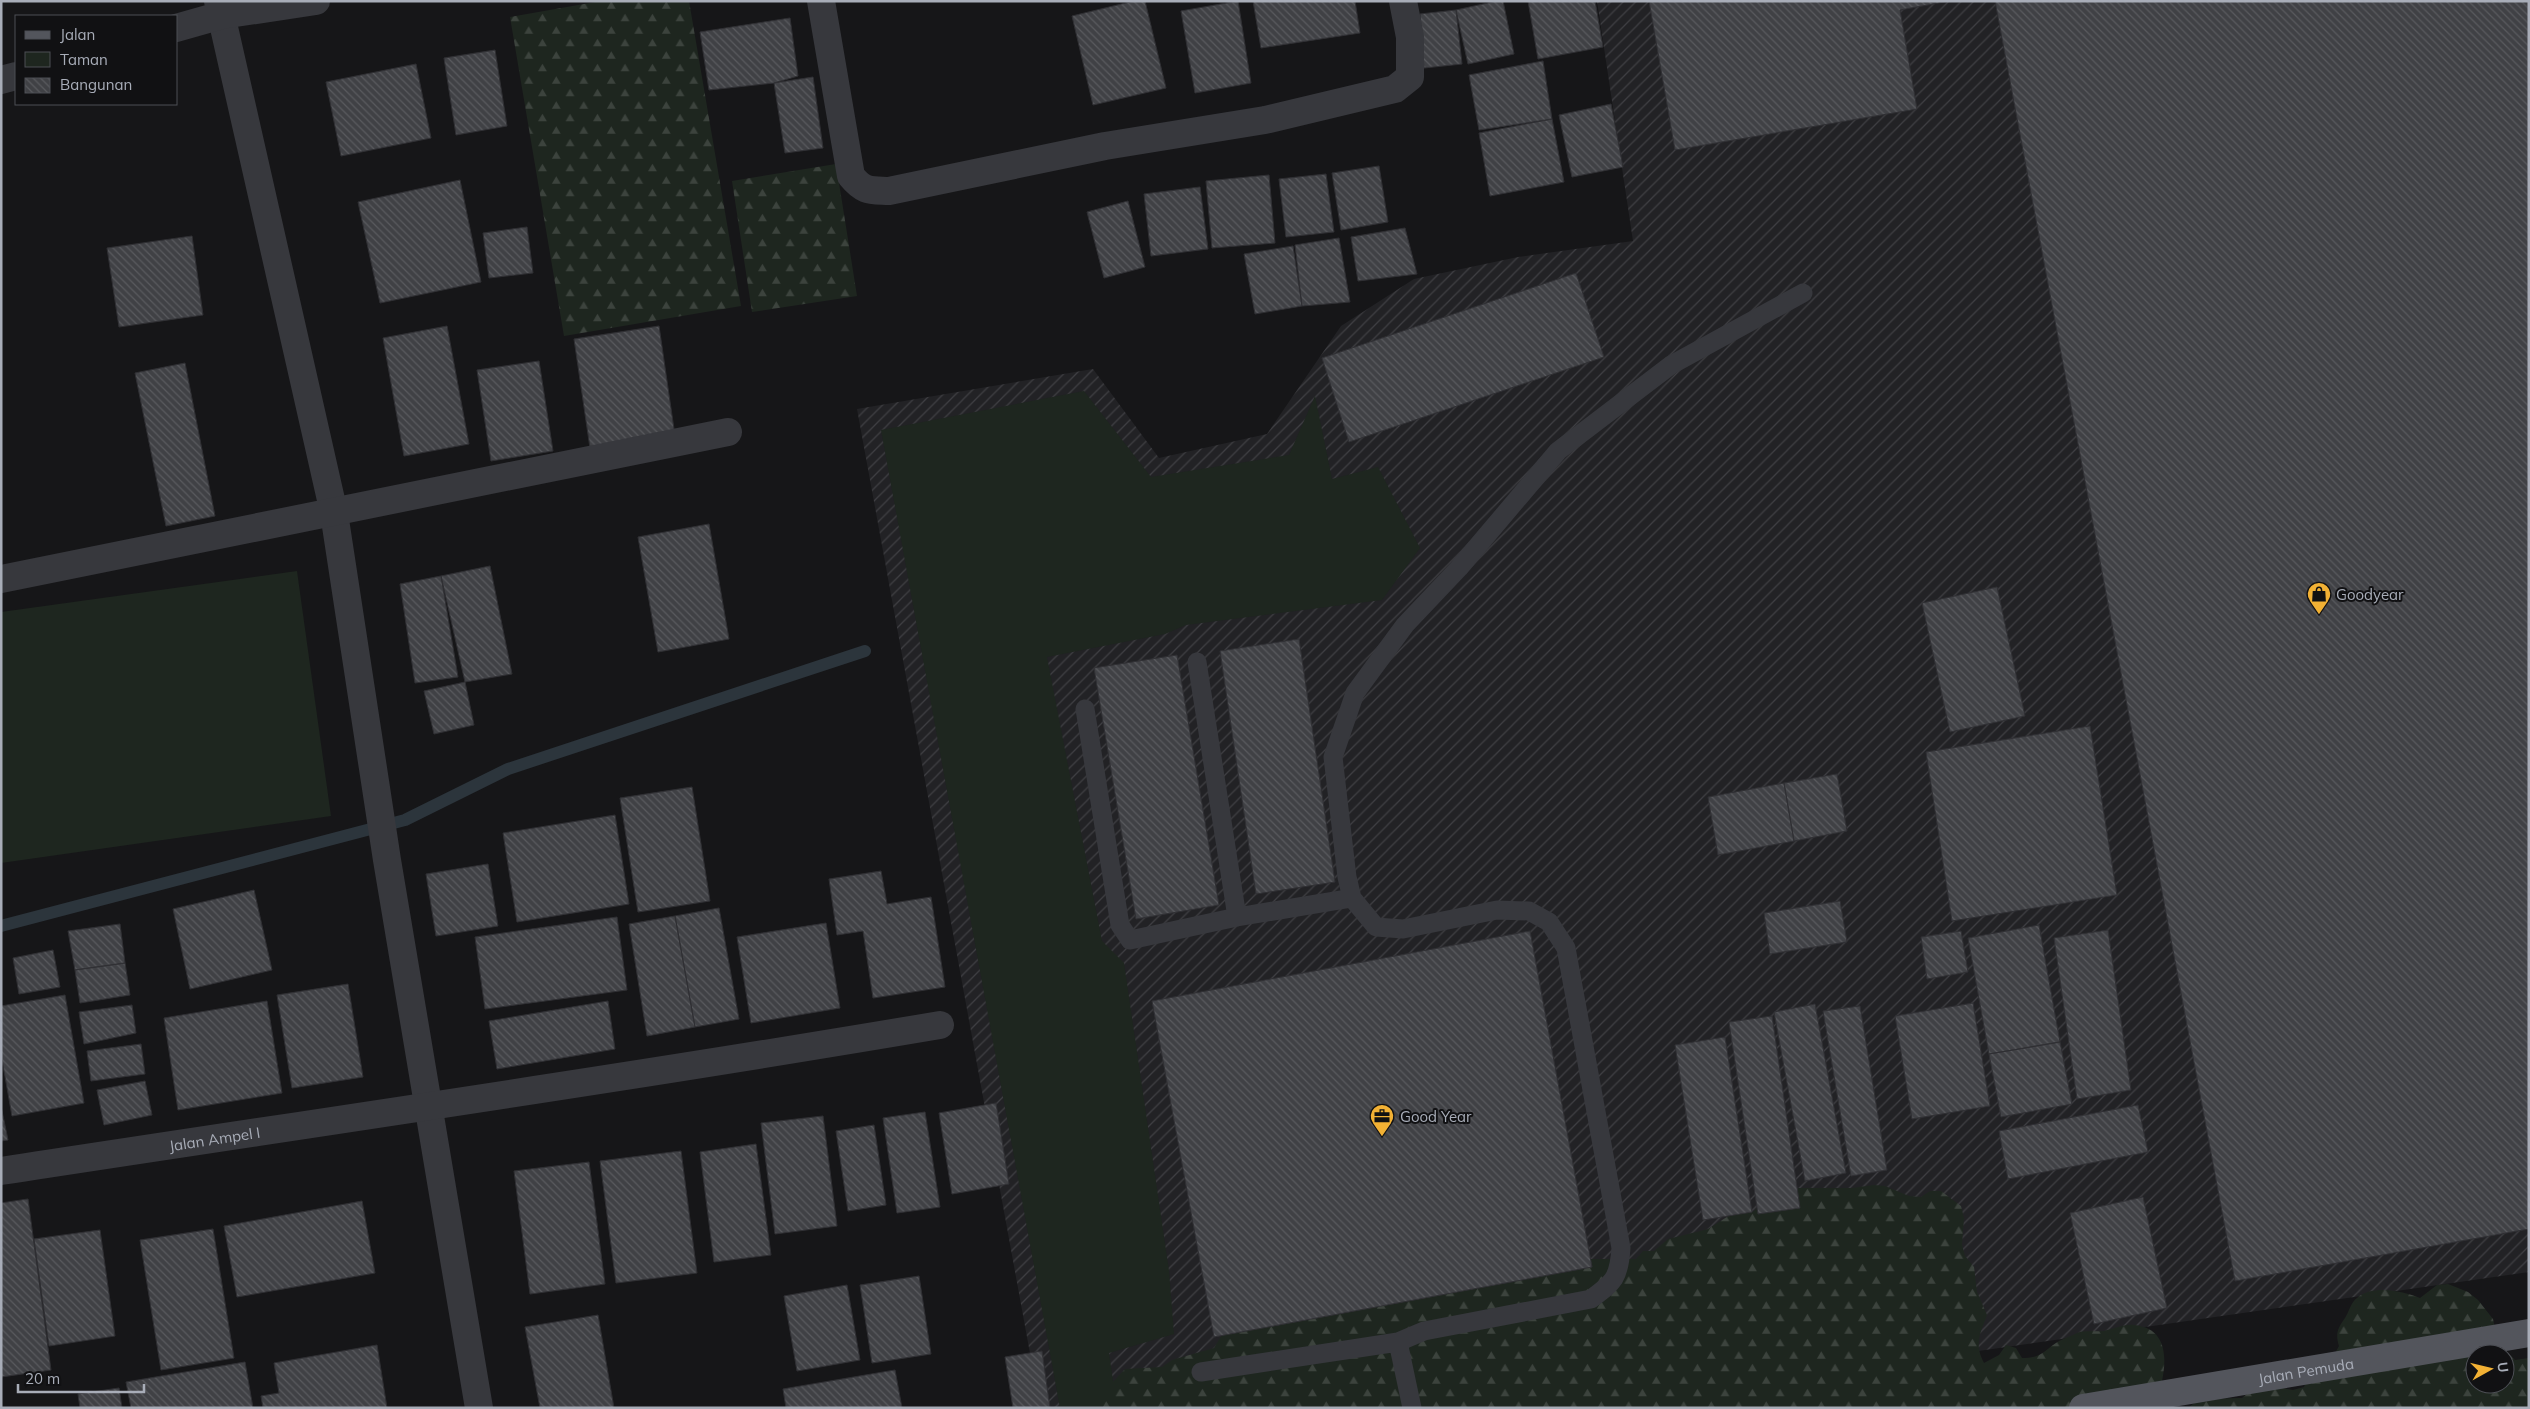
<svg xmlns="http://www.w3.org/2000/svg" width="2530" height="1409" font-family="Mulish,sans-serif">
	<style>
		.industrial { fill: url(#industrial-furrows) }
		.green { fill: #1e261f }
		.forest { fill: url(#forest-firs); fill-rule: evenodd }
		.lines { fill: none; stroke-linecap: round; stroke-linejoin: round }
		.stream { stroke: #2c353c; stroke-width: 12 }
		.building { fill: url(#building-back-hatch); stroke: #303034 }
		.lane { stroke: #37383d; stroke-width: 19 }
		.street { stroke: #37383d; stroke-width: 28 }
		.primary { stroke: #53555c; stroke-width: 28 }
		.labels { text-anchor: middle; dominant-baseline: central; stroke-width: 4; stroke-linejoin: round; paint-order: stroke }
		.poi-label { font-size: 15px; fill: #a8adb8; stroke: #111113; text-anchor: start }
		.street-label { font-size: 15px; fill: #a8adb8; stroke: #111113 }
	</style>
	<defs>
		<pattern id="industrial-furrows" width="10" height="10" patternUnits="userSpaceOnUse" patternTransform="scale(1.25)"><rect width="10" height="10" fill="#222225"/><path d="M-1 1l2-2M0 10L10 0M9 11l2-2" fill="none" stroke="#3f3f43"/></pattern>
		<pattern id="forest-firs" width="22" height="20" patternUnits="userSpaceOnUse" patternTransform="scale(1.25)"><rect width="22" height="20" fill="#1e261f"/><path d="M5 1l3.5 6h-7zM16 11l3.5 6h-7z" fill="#3c433d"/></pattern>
		<pattern id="building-back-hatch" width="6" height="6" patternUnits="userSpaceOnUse" patternTransform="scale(1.25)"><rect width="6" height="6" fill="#404145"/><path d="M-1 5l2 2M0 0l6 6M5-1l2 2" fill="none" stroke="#595a5e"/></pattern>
	</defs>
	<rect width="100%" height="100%" fill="#161618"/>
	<path class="industrial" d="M1597,1h932v1271l-948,136h-541l-183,-999 236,-40 66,89 108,-24 74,-108 73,-47 104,-22 115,-16z"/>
	<path class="green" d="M1084,391l67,86 138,-22 26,-59 17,83 46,-12 42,81 -38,52 -196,25 -21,9 -118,23 55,284 22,22 45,308 5,63 -65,19 8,55h-57l-179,-978z
		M297,571l34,245 -330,47v-251z"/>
	<path class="forest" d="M601,1h88l52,305 -177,30 -54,-319z
		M836,164l21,132 -105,16 -20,-131z
		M1874,1185l11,1 24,10 12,1 9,-6h11l20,15 3,12 -2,27 3,11 9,11 3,25 10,23c-7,19 -13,29 -3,48l15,-8 7,-10 10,3 6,10c21,0 22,-8 37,-17 5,-3 13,-5 18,-8 7,-3 19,-1 27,-2 9,-2 20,-7 30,-6 44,4 30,56 20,83h-1055l10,-22 16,-17 37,-2 10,-7 42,-12 12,-20 358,-69h52l7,-8h11l14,-12 40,-10 22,-14 22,-3 39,-24h61z
		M2448,1284l20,8 10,8 15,19 5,24 17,17 14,-2v50h-341l11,-9 43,-1 18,-14 33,6 11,-3 9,-21 21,-11 5,-9c-4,-13 -1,-18 6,-28 4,-6 6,-16 12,-20 15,-14 46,-7 63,0l17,-13zM2475,1354h30v30h-30z"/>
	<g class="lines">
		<path class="stream" d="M1,926l404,-106 103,-51 357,-118"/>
	</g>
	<path class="building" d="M1134,1h11l21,87 -73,17 -21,-89z
		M1238,1l13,82 -56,10 -14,-82z
		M1253,1h102l5,32 -99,15z
		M1497,1h6l11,53 -46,10 -12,-54z
		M1528,1h67l8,46 -65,12z
		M1649,1h301l-50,9 17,99 -242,41z
		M1995,1h534v1228l-294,52z
		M1456,10l6,54 -38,4 -4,-54z
		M790,18l8,58 -24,7 -65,7 -9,-58z
		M495,50l12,76 -51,9 -12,-77z
		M1543,61l9,58 -73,11 -10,-55z
		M416,64l15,74 -90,18 -15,-74z
		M813,77l10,71 -38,5 -11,-70z
		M1611,104l12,63 -51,10 -13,-62z
		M1552,119l12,63 -74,14 -11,-63z
		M1379,166l9,56 -47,8 -9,-57z
		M1326,174l8,58 -48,5 -7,-58z
		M1269,175l6,68 -63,5 -6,-67z
		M460,180l21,102 -101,21 -22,-101z
		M1200,187l8,62 -57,7 -7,-62z
		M1128,201l17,66 -41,11 -17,-66z
		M527,227l6,46 -44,5 -6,-45z
		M1405,228l12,46 -59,7 -7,-44z
		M192,236l11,79 -84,12 -12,-79z
		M1339,238l11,64 -48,4 -7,-61z
		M1293,246l9,60 -47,8 -11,-60z
		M1576,273l28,84 -255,85 -27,-84z
		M447,326l22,118 -65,12 -21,-118z
		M659,326l16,110 -85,12 -16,-109z
		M539,361l14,90 -62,10 -14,-91z
		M185,363l30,153 -49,10 -31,-153z
		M709,524l20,115 -71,13 -20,-115z
		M490,566l22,108 -47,8 -24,-106z
		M441,576l17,101 -43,6 -15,-99z
		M1997,587l28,129 -75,16 -28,-129z
		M1299,639l36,243 -79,12 -36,-243z
		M1177,655l42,250 -83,14 -42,-251z
		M465,682l9,43 -40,9 -10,-43z
		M2090,726l27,169 -165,26 -26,-169z
		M1837,774l10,57 -53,10 -10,-58z
		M1784,783l10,58 -76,14 -10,-58z
		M692,787l18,114 -72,11 -18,-114z
		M615,815l14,89 -112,18 -14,-89z
		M488,864l10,62 -62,10 -10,-62z
		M881,871l6,33 44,-7 14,90 -72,11 -10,-67 -26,4 -8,-56z
		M254,890l18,80 -82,19 -17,-80z
		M1840,901l7,41 -77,12 -6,-41z
		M719,908l20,111 -44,8 -20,-111z
		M675,916l20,111 -48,9 -18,-112z
		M617,917l10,73 -142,19 -10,-72z
		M826,923l14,85 -89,15 -14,-86z
		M120,924l5,39 -50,7 -7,-39z
		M2039,925l21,117 -71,12 -21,-116z
		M2108,930l23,160 -54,9 -23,-161z
		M1530,931l62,336 -378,70 -62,-336z
		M1961,931l7,41 -41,7 -6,-42z
		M53,950l7,37 -41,7 -6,-36z
		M125,963l5,32 -50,8 -5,-33z
		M348,984l15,93 -71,11 -15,-93z
		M65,995l19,108 -72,13 -11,-62v-48z
		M267,1001l15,92 -104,17 -14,-92z
		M608,1001l7,48 -118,20 -8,-48z
		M1973,1003l17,103 -78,13 -17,-103z
		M1815,1004l31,169 -41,8 -31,-169z
		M132,1005l4,28 -52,11 -5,-32z
		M1860,1006l27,164 -36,6 -28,-165z
		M1772,1016l28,192 -42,6 -29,-192z
		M1725,1037l27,175 -49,8 -28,-175z
		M2060,1042l12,62 -71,13 -12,-63z
		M141,1044l4,30 -54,7 -4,-30z
		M145,1081l7,34 -48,10 -7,-35z
		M996,1103l13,81 -57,10 -13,-81z
		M2138,1105l10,47 -140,27 -9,-48z
		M1,1106l7,34 -7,1z
		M925,1112l15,95 -43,6 -14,-95z
		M823,1116l14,110 -62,8 -14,-111z
		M874,1125l12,80 -38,6 -12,-80z
		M756,1144l15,111 -57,7 -14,-110z
		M681,1151l16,122 -81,10 -16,-122z
		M589,1162l16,122 -75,10 -16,-123z
		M2143,1197l24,111 -73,16 -24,-111z
		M28,1199l23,171 -50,7v-174z
		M362,1201l13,72 -138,24 -13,-71z
		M213,1229l21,129 -73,12 -21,-130z
		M100,1230l15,106 -66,10 -15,-107z
		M919,1276l12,78 -59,9 -12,-78z
		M847,1285l13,75 -63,11 -13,-75z
		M598,1315l16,93h-74l-15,-81z
		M377,1345l10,63h-124l-2,-12 18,-3 -5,-30z
		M1042,1351l8,57h-37l-8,-51z
		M245,1362l8,46h-122l-5,-26z
		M895,1370l7,38h-116l-3,-19z
		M119,1388l3,20h-42l-2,-14z"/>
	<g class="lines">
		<path class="lane" d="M1197,662l40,255
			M1085,709l35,216 10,15 107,-23 115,-19
			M1201,1372l197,-30
			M1412,1408l-14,-66 26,-11 167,-32c23,-17 28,-21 30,-51l-55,-300 -17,-26 -20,-11 -32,-1 -94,19 -27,-2 -24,-29 -5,-21 -14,-120 22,-64 50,-68 54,-57 99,-117 113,-86 132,-72"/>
		<g class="street">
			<path d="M218,1l116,512 53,347 92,548"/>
			<path d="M821,1l30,175c13,16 19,14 38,15l216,-45 160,-26 130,-31 15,-12v-40l-7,-36"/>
			<path d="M176,28l46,-13 94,-14"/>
			<path d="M1,80l15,-4"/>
			<path d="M1,579l727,-147"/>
			<path id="s1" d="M1,1171c313,-48 626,-93 939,-146"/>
		</g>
		<path class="primary" id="s2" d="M2083,1408l446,-75"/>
	</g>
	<defs>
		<g id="shop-pin" transform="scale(1.25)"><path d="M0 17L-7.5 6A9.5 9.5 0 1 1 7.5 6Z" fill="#f2b134" stroke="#111113"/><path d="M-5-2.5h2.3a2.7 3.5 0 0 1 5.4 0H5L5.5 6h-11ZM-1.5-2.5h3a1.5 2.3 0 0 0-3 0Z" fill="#111"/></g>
		<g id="office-pin" transform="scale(1.25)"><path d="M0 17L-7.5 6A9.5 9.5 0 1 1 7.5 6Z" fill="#f2b134" stroke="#111113"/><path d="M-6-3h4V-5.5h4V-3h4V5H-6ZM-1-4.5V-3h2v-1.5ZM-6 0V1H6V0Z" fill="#111"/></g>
	</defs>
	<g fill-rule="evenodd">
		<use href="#shop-pin" x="2319" y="594"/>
		<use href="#office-pin" x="1382" y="1116"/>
	</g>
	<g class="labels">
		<g class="poi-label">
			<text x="2336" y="594">Goodyear</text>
			<text x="1400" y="1116">Good Year</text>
		</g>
		<g class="street-label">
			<text stroke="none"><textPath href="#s1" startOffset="216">Jalan Ampel I</textPath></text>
			<text stroke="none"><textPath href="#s2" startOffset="226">Jalan Pemuda</textPath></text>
		</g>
	</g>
	<rect width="2530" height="1409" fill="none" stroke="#a8adb8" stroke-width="5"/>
	<rect x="15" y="15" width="162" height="90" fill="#111113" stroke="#4d4f55"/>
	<rect x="25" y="31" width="25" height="8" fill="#53555c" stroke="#4d4f55"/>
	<text x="60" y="40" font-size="15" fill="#a8adb8">Jalan</text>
	<rect x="25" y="52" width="25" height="15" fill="#1e261f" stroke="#4d4f55"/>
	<text x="60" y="65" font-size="15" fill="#a8adb8">Taman</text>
	<rect x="25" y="78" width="25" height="15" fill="url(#building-back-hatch)" stroke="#4d4f55"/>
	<text x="60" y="90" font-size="15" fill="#a8adb8">Bangunan</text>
	<g transform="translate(2490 1369) rotate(82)"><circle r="24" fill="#111113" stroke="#4d4f55"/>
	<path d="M0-4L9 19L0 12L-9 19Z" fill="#f2b134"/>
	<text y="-8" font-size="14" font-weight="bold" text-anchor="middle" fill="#a8adb8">U</text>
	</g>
	<path d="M18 1384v8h126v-8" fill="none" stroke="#a8adb8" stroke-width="2.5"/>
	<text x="25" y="1384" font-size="15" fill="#a8adb8" stroke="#111113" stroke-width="4" paint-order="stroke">20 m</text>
</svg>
